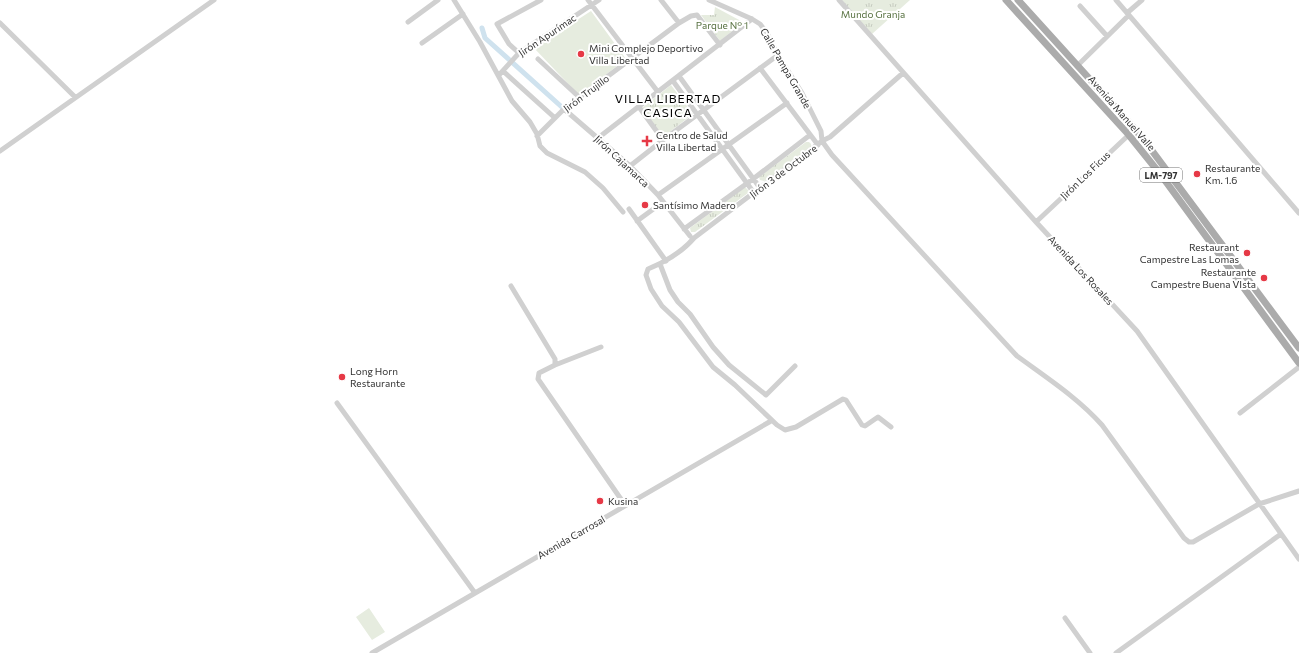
<svg xmlns="http://www.w3.org/2000/svg" width="1299" height="653" font-family="Commissioner,sans-serif">
	<style>
		.grass { fill: url(#grass-tufts) }
		.pitch { fill: #e6ecdf }
		.lines { fill: none; stroke-linecap: round; stroke-linejoin: round }
		.canal { stroke: #cfe2ee; stroke-width: 5 }
		.minor { stroke: #d0d0d0; stroke-width: 5 }
		.major { stroke: #ababab; stroke-width: 7 }
		.poi-dot { fill: #e63946; stroke: #fff; stroke-width: 1.5 }
		.labels { text-anchor: middle; dominant-baseline: central; stroke-width: 4; stroke-linejoin: round; paint-order: stroke }
		.shield { fill: #fff; stroke: #707070; stroke-width: 1 }
		.shield-label { font-size: 9px; font-weight: bold; fill: #333 }
		.park-label { font-size: 10px; fill: #56703f; stroke: #fff }
		.street-label { font-size: 10px; fill: #333; stroke: #fff }
		.poi-label { font-size: 10px; fill: #333; stroke: #fff; text-anchor: start }
		.quarter-label { font-size: 12px; letter-spacing: 1px; fill: #000; stroke: #fff }
	</style>
	<defs>
		<pattern id="grass-tufts" width="24" height="20" patternUnits="userSpaceOnUse"><rect width="24" height="20" fill="#e6ecdf"/><path d="M3 7l-1-3M5 7V3M7 7l1-3M15 17l-1-3M17 17v-4M19 17l1-3" fill="none" stroke="#c6cbc0"/></pattern>
	</defs>
	<rect width="100%" height="100%" fill="#fff"/>
	<path class="grass" d="M842,0h68l-38,34z
		M715,7l26,14 1,2 -22,18 -19,-26h13z
		M671,85l22,29 -30,23 -21,-29z
		M806,142h3l2,2v3l-43,32 -4,2 -4,-1 -1,-3z
		M745,187l4,4 -1,2 -53,39h-4l-1,-4z"/>
	<path class="pitch" d="M591,11l35,48 -45,35h-3l-44,-46z
		M369,608l16,24 -13,8 -16,-23z"/>
	<g class="lines">
		<path class="canal" d="M482,28l3,10 79,71"/>
		<path class="minor" d="M454,0l26,42 32,59 18,21 7,12 3,12 7,7 38,19 18,16 20,24
			M588,0l70,92
			M661,0l18,23
			M709,0l43,19 8,5 7,9 11,22 24,38 19,38 1,10 10,14 185,201c30,22 61,42 85,69l82,113 5,4h4l66,-38 40,-13
			M839,0l197,222 101,109 162,228
			M1116,0l183,213
			M1080,6l27,30
			M1127,13l15,-13
			M408,22l30,-22
			M0,23l75,74
			M422,43l41,-29
			M519,53l-10,-9 -12,-20 44,-24
			M538,59l41,38
			M1077,66l52,-51
			M760,68l58,77
			M503,71l52,47
			M499,75l20,-22 80,-53
			M679,76l81,112
			M673,81l81,112
			M639,107l24,33
			M564,109l66,57 28,29 32,41
			M537,136l27,-27 115,-86 12,-7 6,-1 23,30
			M598,138l154,-119
			M0,151l214,-151
			M630,166l33,-26 115,-85
			M658,195l129,-92
			M629,209l37,52
			M637,221l26,-19
			M1036,222l99,-93
			M684,229l69,-50 57,-44
			M660,264l10,26 8,12 12,12 23,33 16,18 37,30 29,-29
			M511,286l44,73v6l-16,8 -1,6 87,126
			M555,365l46,-18
			M337,403l138,190
			M1240,413l59,-46
			M891,427l-13,-10 -13,9 -3,-1 -16,-25 -3,-1 -47,28 -11,3 -8,-5 -42,-40 -22,-18 -34,-45 -17,-16 -11,-17 -5,-14 2,-6c17,-7 34,-17 46,-31l128,-97 8,-4 73,-64
			M1065,618l25,35
			M372,653l399,-232
			M1116,653l165,-119"/>
		<path class="major" d="M1006,0l122,134 33,41 138,188
			M1018,0l117,129 15,19 149,200"/>
	</g>
	<g class="poi-dot">
		<circle cx="581" cy="54" r="4"/>
		<path d="M645 135h4v4h4v4h-4v4h-4v-4h-4v-4h4z"/>
		<circle cx="1197" cy="174" r="4"/>
		<circle cx="645" cy="205" r="4"/>
		<circle cx="1247" cy="253" r="4"/>
		<circle cx="1264" cy="278" r="4"/>
		<circle cx="342" cy="377" r="4"/>
		<circle cx="600" cy="501" r="4"/>
	</g>
	<g class="labels">
		<rect class="shield" x="1140" y="168" width="42" height="14" rx="3"/>
		<g class="shield-label">
			<text x="1161" y="175">LM-797</text>
		</g>
		<g class="park-label">
			<text x="873" y="14">Mundo Granja</text>
			<text x="722" y="25">Parque N° 1</text>
		</g>
		<g class="street-label">
			<text transform="translate(547 35) rotate(-34)">Jirón Apurímac</text>
			<text transform="translate(786 68) rotate(60)">Calle Pampa Grande</text>
			<text transform="translate(586 93) rotate(-37)">Jirón Trujillo</text>
			<text transform="translate(1122 113) rotate(49)">Avenida Manuel Valle</text>
			<text transform="translate(622 161) rotate(43)">Jirón Cajamarca</text>
			<text transform="translate(783 171) rotate(-37)">Jirón 3 de Octubre</text>
			<text transform="translate(1085 175) rotate(-44)">Jirón Los Ficus</text>
			<text transform="translate(1081 270) rotate(47)">Avenida Los Rosales</text>
			<text transform="translate(571 537) rotate(-30)">Avenida Carrosal</text>
		</g>
		<g class="poi-label">
			<text x="589" y="48">Mini Complejo Deportivo<tspan x="589" dy="12">Villa Libertad</tspan></text>
			<text x="656" y="135">Centro de Salud<tspan x="656" dy="12">Villa Libertad</tspan></text>
			<text x="1205" y="168">Restaurante<tspan x="1205" dy="12">Km. 1.6</tspan></text>
			<text x="653" y="205">Santísimo Madero</text>
			<text x="1239" y="247" text-anchor="end">Restaurant<tspan x="1239" dy="12">Campestre Las Lomas</tspan></text>
			<text x="1256" y="272" text-anchor="end">Restaurante<tspan x="1256" dy="12">Campestre Buena VIsta</tspan></text>
			<text x="350" y="371">Long Horn<tspan x="350" dy="12">Restaurante</tspan></text>
			<text x="608" y="501">Kusina</text>
		</g>
		<g class="quarter-label">
			<text x="668" y="98">VILLA LIBERTAD<tspan x="668" dy="14">CASICA</tspan></text>
		</g>
	</g>
</svg>
